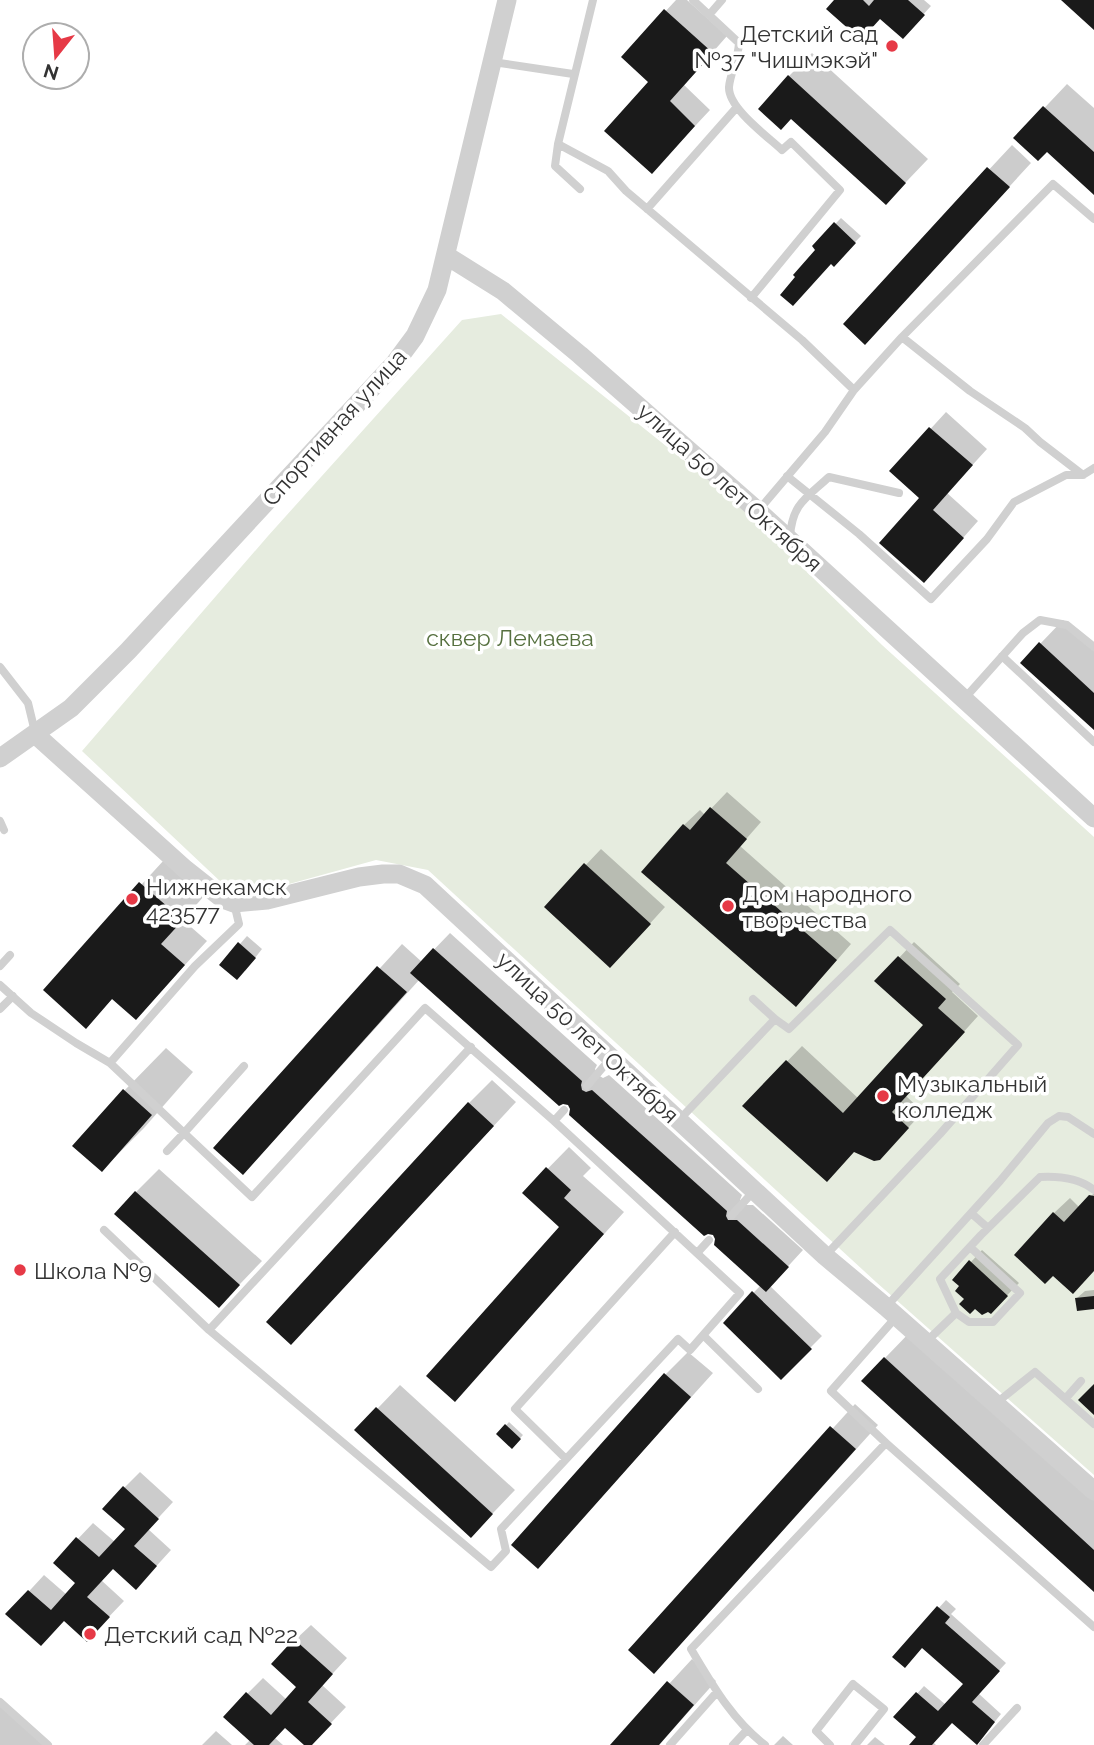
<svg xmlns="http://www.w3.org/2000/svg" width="1094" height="1745" font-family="Raleway,sans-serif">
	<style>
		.green { fill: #e6ecdf }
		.shadow { fill: #0003 }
		.building { fill: #1a1a1a }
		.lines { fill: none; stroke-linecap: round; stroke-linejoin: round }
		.service { stroke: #d0d0d0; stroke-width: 8 }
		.tertiary { stroke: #d0d0d0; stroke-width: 19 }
		.poi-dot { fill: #e63946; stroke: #fff; stroke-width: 2.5 }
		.labels { text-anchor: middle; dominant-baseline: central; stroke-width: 7; stroke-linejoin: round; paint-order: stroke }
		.poi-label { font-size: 23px; fill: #333; stroke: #fff; text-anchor: start }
		.street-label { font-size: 23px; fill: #333; stroke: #fff }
		.park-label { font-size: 23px; fill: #56703f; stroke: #fff }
	</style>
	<rect width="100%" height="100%" fill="#fff"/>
	<path class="green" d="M501,314l230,184 151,147 212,192v638l-218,-193 -448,-412 -52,-10 -105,29 -32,4 -17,-10 -140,-132 186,-215 194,-216z"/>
	<path class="shadow" d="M676,0h11l40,36 -43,49 26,25 -43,46 -17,-74 -27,-25z
		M836,0h88l7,6 -21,23z
		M812,53l116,106 -42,44 -94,-86 -3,-41z
		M1067,84l27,24v85l-47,-43 -31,-12z
		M1012,145l19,18 -143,156 -43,5z
		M841,218l20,18 -27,28 -20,-18z
		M946,412l41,37 -40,44 31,28 -39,44 -17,-67 -30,-27z
		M1063,620l31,29v79l-54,-84z
		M727,792l34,30 -21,24 111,98 -40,46 -127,-165 16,-15 5,5z
		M601,849l64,58 -39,43 -80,-43z
		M164,860l40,36 -21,24 24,21 -71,77 -23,-20 -27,28 -41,-36z
		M450,933l147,132 -2,4 3,6 5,3 6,-3 133,120 -2,5 4,5h9l50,45 -33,36 52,50 -41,41 -56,-55 36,-37 -44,-47 -145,-130 -152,-129 -154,170 -50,-1 186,-204 20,18z
		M247,936l15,13 -17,22 -5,-27z
		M914,942l46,42 -8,8 26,24 -72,80 17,16 -29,31 -150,-37 58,-60 57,53 66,-74 -48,-44z
		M166,1048l27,24 -49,56 -42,42 22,-79z
		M492,1080l24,22 -225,241 178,-240z
		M569,1147l22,21 -8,8 41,36 -169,187 106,-172 -37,-34z
		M159,1169l103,92 -43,45 -83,-114z
		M1094,1193v77l-41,4 1,-61 16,-15 10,10z
		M982,1250l37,33 -28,29 -25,-13 -4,-13 9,-24z
		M1094,1290v17l-17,-9 8,-7z
		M913,1329l181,165v96l-209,-232z
		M688,1352l25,21 -175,194 127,-192z
		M400,1385l115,105 -44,46 -114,-106z
		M855,1404l23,21 -201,223 -46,2z
		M509,1422l14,13 -11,12 -14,-13z
		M140,1472l33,30 -25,27 23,21 -20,22 -38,-5 -12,13 23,21 -22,23 -94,-10 36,-39 23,20 11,-12 -23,-20 38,-40 22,19 12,-13 -3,-41z
		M946,1600l10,9 -5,5 55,49 -28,30 23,21 -17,21 -32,-14 -19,21 3,3h-25l7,-8 -22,-20 28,-31 22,19 19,-21 -42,-38 -29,11z
		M311,1625l36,33 -25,27 24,22 -36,38h-3l-21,-19 -11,12 8,7h-38l5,-5 -3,-46 16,-16 24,22 12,-13 -4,-47z
		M692,1659l24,22 -57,64h-46z
		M0,1701l49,44h-49z
		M216,1731l16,14h-30z
		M783,1736l10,9h-19z
		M875,1737l10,8h-18z"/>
	<path class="building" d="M834,0h29l6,6 5,-6h34l17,15 -22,24 -23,-20 -19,21 -35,-31z
		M1061,0h33v30z
		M664,9l49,44 -43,48 25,25 -43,48 -48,-43 44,-49 -27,-25z
		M788,75l118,108 -20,22 -95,-86 -10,11 -23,-21z
		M1043,106l51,46v43l-47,-43 -9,9 -25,-23z
		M987,167l23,20 -145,158 -22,-21z
		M834,222l22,21 -22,24 -3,-3 -38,42 -13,-11 15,-18 -2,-2 22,-25 -3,-4z
		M929,427l44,38 -40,45 31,28 -40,45 -45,-40 40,-45 -30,-27z
		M1039,642l55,51v37l-74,-67z
		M710,807l37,32 -21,24 111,97 -41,47 -155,-135 42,-48 7,6z
		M584,863l67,61 -41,44 -66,-61z
		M139,882l44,38 -22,24 24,21 -49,55 -24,-21 -26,30 -43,-39z
		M238,942l18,16 -19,22 -18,-15z
		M433,948l149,133 -1,4 1,5 4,2 6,-2 135,121 -1,5 2,4h9l52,47 -23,25 -52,-47 1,-6 -2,-4 -5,-1 -4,2 -135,-121 1,-6 -2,-4 -5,-1 -4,2 -149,-133z
		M898,956l48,43 -8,9 27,24 -73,80 17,16 -29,32 -6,1 -20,-9 -27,30 -85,-76 44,-46 57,53 80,-88 -49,-44z
		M377,966l30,26 -164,183 -30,-27z
		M123,1089l29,26 -50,57 -30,-26z
		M468,1102l26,24 -203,219 -25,-23z
		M546,1167l25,23 -7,8 40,36 -149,168 -29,-26 133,-149 -37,-34z
		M135,1191l105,94 -21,23 -105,-94z
		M1089,1195l5,1v75l-21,23 -20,-18 -8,8 -31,-29 39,-43 11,10z
		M969,1260l39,36 -17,18 -3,-2 -6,3 -7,-6 -5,5 -11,-10 5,-5 -9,-8 4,-5 -7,-6z
		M752,1291l60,58 -31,31 -58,-57z
		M1094,1296v13l-17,2 -2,-13z
		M884,1357l210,193v42l-233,-211z
		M664,1373l27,24 -153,172 -27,-24z
		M1094,1384v31l-16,-15z
		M376,1407l117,107 -22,24 -117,-108z
		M505,1424l16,15 -9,10 -16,-15z
		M830,1426l26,23 -202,225 -26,-24z
		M123,1486l36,33 -25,27 23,20 -21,24 -23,-21 -26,28 23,20 -23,25 -23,-21 -23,25 -36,-32 23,-24 23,20 24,-27 -22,-20 23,-26 23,20 26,-28 -23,-20z
		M937,1606l13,11 -5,6 55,48 -28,31 23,20 -18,23 -25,-22 -20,22h-23l7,-8 -23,-20 23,-25 22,19 25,-27 -41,-36 -17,20 -13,-11z
		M294,1639l39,35 -25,28 24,22 -20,21h-8l-19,-17 -16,17h-15l-31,-28 23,-25 25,23 25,-28 -25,-23z
		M667,1681l27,24 -35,40h-49z"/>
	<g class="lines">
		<path class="service" d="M593,0l-35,144 50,27 18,20 176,149 52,50 -29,42 -67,79
			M693,0l46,43c-1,17 -9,31 -10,44 -1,21 38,49 53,63l9,-8 49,48 -89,108
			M709,15l13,-15
			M493,62l80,12
			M558,144l-3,22 25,23
			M647,209l90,-102
			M902,337l68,54 55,37 15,14 43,33 11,-7
			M854,390l48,-53 151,-153 41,35
			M787,476l72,58 72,65 56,-60 27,-37 52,-27h17
			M790,537c2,-33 16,-39 39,-60l70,16
			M1002,656l92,86
			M0,667l28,36 7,29
			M964,699l59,-66 17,-13 27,5 27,22
			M0,821l4,9
			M0,966l10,-11
			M0,985l31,28 45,30 34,20 85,-97 44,-42 -5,-21
			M0,1009l13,-13
			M775,1019l14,10 101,-99 128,115 -78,89 -115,122
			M110,1063l74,70 -17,18
			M587,1086l23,-27
			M680,1119l95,-100 -22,-20
			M554,1121l10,-11
			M971,1213l17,15
			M732,1215l22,-24
			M104,1230l105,100 282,237 15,-16 -5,-22 177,-190 12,11 50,-57 -186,-172 -129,-113 -173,189 -68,-64 60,-67
			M698,1252l11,-12
			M886,1307l114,-126 48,-58 11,-7 9,1 26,17
			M956,1313l13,9h24l27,-29 -50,-46
			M209,1330l262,-283
			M703,1335l55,54
			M927,1341l29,-28 -16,-34 41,-44 59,-58c18,-1 39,1 54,13
			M1066,1398l15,-17
			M995,1404l40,-32 59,52
			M886,1443l-55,-52 66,-75
			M566,1459l-51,-50 160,-177
			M0,1702l48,43
			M670,1745l47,-53
			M733,1745l13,-14
			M765,1745c-33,-25 -53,-61 -74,-96l195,-206 208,184
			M830,1745l-14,-14 37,-47 31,25 -29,36
			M983,1745l34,-37"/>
		<path class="tertiary" d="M447,256l56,35 77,64 178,156 336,307
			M36,735l149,134 38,30 11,4 33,-3 92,-23 24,-3h16l26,11 400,371 61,51 208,184
			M0,758l71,-50 57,-57 267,-288 20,-27 22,-46 70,-290"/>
	</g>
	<g class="poi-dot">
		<circle cx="892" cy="46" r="7"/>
		<circle cx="132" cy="899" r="7"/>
		<circle cx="728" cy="906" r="7"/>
		<circle cx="883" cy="1096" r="7"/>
		<circle cx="20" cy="1270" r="7"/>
		<circle cx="90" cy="1634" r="7"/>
	</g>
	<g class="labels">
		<g class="poi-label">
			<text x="878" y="33" text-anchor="end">Детский сад<tspan x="878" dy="26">№37 "Чишмэкэй"</tspan></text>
			<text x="146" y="886">Нижнекамск<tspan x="146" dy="26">423577</tspan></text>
			<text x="742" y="893">Дом народного<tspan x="742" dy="26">творчества</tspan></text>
			<text x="897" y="1083">Музыкальный<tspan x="897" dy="26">колледж</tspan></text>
			<text x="34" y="1270">Школа №9</text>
			<text x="104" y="1634">Детский сад №22</text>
		</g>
		<g class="street-label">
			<text transform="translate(334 427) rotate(-48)">Спортивная улица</text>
			<text transform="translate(730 487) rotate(42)">улица 50 лет Октября</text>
			<text transform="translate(588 1037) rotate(43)">улица 50 лет Октября</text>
		</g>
		<g class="park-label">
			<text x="510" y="637">сквер Лемаева</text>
		</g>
	</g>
	<g transform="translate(56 56) rotate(197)"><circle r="33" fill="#ffffff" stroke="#adadad" stroke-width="2"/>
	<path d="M0-5L12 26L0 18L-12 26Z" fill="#e63946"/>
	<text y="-10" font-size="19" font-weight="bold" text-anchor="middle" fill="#333333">N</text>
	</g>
</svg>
